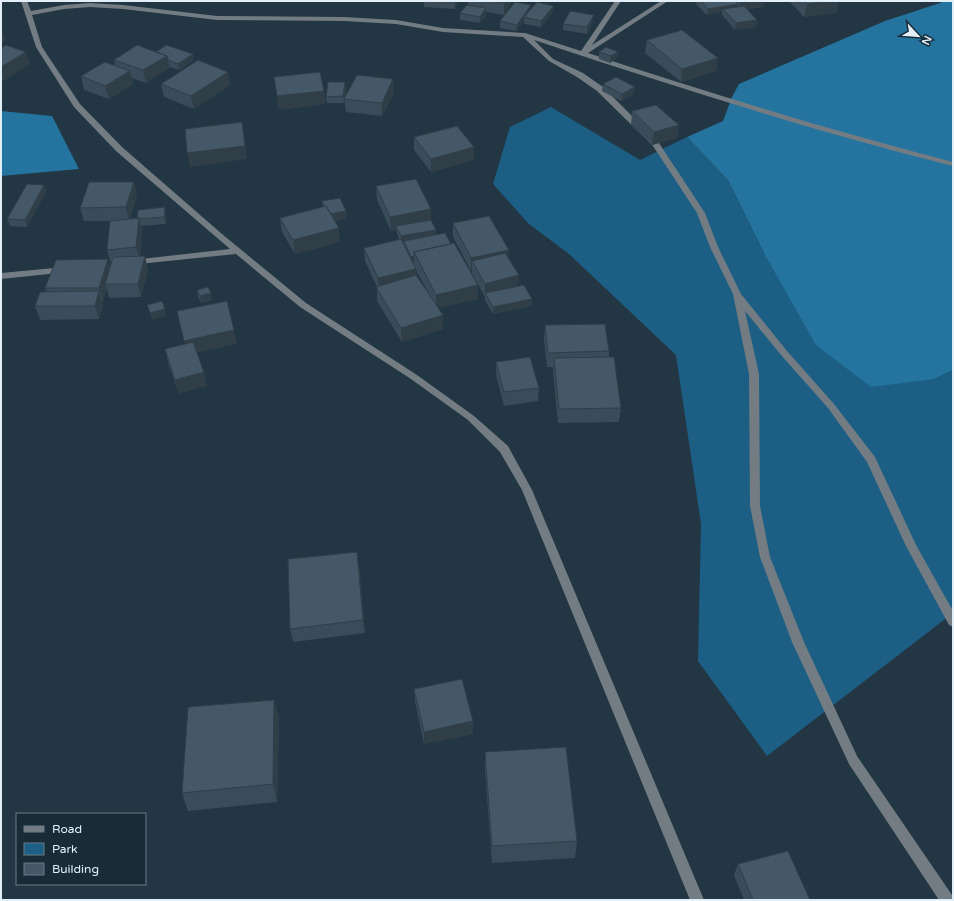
<svg xmlns="http://www.w3.org/2000/svg" width="954" height="901" font-family="'Varela Round',sans-serif">
	<style>
		.green { fill: #1d5f84 }
		.forest { fill: #25739f }
		.lines { fill: none; stroke-linecap: round; stroke-linejoin: round }
		.minor { fill: #727c82; fill-rule: evenodd }
		.wall { fill: #3a4c59; fill-rule: evenodd }
		.shaded-wall { fill: #303e48 }
		.building { fill: #445867; stroke: #303e48 }
	</style>
	<rect width="100%" height="100%" fill="#223643"/>
	<path class="green" d="M551,107l89,53 47,-23 41,43 36,73 170,126 19,-9v243l-186,143 -69,-95 3,-137 -25,-169 -107,-101 -40,-30 -36,-40 17,-57z"/>
	<path class="forest" d="M946,1h7v369l-19,9 -63,8 -55,-42 -52,-92 -36,-73 -41,-43 36,-16 9,-24 7,-13 146,-63z
		M1,111l51,5 27,53 -78,7z"/>
	<g class="lines">
		<path class="minor" d="M21,1h6l4,10 33,-6 26,-2 33,2 94,11 127,1 52,3 47,8 82,5 56,18 34,-50h6l-29,44 69,-44h7l-80,52c121,40 242,77 365,109v4c-141,-35 -280,-80 -419,-126l19,19 30,14 20,14 56,56 46,70 13,34 23,47 46,57 47,53 41,53 41,88 37,66v16l-4,-2 -43,-79 -39,-84 -39,-54 -47,-53 -36,-44 14,63 1,132 10,51 34,85 53,114 95,139 1,5h-14l-90,-136 -57,-122 -32,-85 -10,-51 -1,-132 -16,-80 -23,-47 -13,-34 -44,-67 -56,-55 -20,-14 -28,-16 -26,-24 -80,-5 -47,-8 -52,-3 -127,-1 -94,-11 -33,-2 -26,2 -32,6 10,32 38,57 42,43 100,87 84,69 111,72 57,41 34,30 24,44 172,410h-14l-168,-410 -22,-38 -32,-32 -57,-41 -111,-72 -64,-53 -107,11 -1,-2 4,-3 98,-11 -114,-98 -42,-44 -38,-60z
			M65,267l4,3 -1,2 -67,7v-6z"/>
	</g>
	<path class="wall" d="M424,1h34l-3,8 -31,-2z
		M468,1h43v3l-7,11 -18,-3v3l-6,8 -20,-3v-7l8,-8z
		M697,1h67l-1,6 -16,2 10,11 -1,7 -21,3 -13,-15v-3l-15,3 -11,-11z
		M789,1h49l-2,12 -32,4z
		M530,10l23,2 -12,15 -17,-3v-4l-8,11 -16,-3v-7z
		M593,21l-6,13 -24,-4v-6z
		M647,40l71,18 -2,13 -35,11 -36,-29z
		M156,52l37,2 1,6 -14,10 -11,-3v1l-23,15 -14,-5 1,6 -24,15 -25,-9 -3,-14 34,-11 -1,-5z
		M599,52h19l-1,6 -7,5 -11,-4z
		M228,72l2,13 -36,24 -30,-12 -3,-13z
		M274,77l50,14 1,13 -46,6z
		M393,79l1,13 -12,24 -36,-4 -2,-13v4h-17l-1,-6 19,-15 1,6 -1,11z
		M603,84l31,10 -13,7 -19,-10z
		M632,111l47,14 -2,13 -25,7 -21,-20z
		M414,137l60,10v13l-43,12 -17,-22z
		M44,185l2,7 -19,35 -17,-1 -3,-7z
		M376,186l55,34 5,15 42,64 -40,9 5,7v14l-41,13 -25,-41v-14l-12,-26 -1,-13 35,-8 -2,-7 -1,-3 -5,1 -14,-31zM416,270l14,26 -13,-20z
		M137,195l-7,24 36,-5v10l-25,2 1,6 -2,24 8,14 -7,27 -32,1 -2,-9 -4,12h-1l1,4 -4,14 -59,1 -5,-14 12,-14 -2,-4 65,-21 1,-3 -4,-14 3,-29h-26l-4,-13z
		M322,201l25,17 -12,3 5,21 -45,12 -13,-22 -2,-14 43,-11z
		M453,223l56,27v9l9,27 14,20 -39,8 -8,-14v-3l-13,-23v-3h-1l-18,-34z
		M197,290l15,10 -11,3 -3,-6z
		M545,325l64,26v6l12,51 -2,14 -61,1 -5,-51v-5h-6l-3,-28z
		M237,344l-40,8 10,34 -28,7 -11,-30 -3,-14z
		M496,362l43,26 -1,13 -34,5 -8,-31z
		M359,565l6,68 -72,9 -3,-13z
		M414,689l59,32v13l-49,10 -9,-42z
		M274,700l5,18 -2,84 -89,9 -6,-18z
		M485,752l92,89 -2,17 -83,5 -7,-93z
		M738,864l72,36h-66l-10,-25z"/>
	<path class="shaded-wall" d="M455,1h3l-3,8z
		M505,1h6v3l-7,11v-12z
		M758,1h6l-1,6 -24,2 1,-6z
		M831,1h7l-2,12 -32,4 3,-13z
		M738,4l-2,6 -13,-1 -1,3 -15,3 1,-6z
		M531,5l-1,7 -6,5v3l-8,11 1,-6z
		M554,6l-1,6 -12,15v-6z
		M486,8v7l-6,8v-6z
		M594,15l-1,6 -6,13v-7z
		M757,20l-1,7 -21,3 1,-7z
		M3,33l2,6 -4,7v-10z
		M26,52l4,12 -28,18 -1,-5v-10z
		M618,52l-1,6 -7,5 1,-7z
		M193,54l1,6 -14,10 -2,-6z
		M167,56l2,12 -23,15 -3,-13z
		M718,58l-2,13 -35,11 1,-13z
		M130,71l3,13 -24,15 -4,-13z
		M228,72l2,13 -36,24 -3,-13z
		M393,79l1,13 -12,24v-13z
		M345,82l1,6 -2,15 -1,-7z
		M635,87l-1,7 -13,7 1,-7z
		M324,91l1,13 -46,6 -2,-14z
		M242,122l5,37 -57,8 -3,-14z
		M679,125l-2,13 -25,7 2,-13z
		M474,147v13l-43,12v-13z
		M134,182l3,13 -8,26 -3,-14z
		M44,185l2,7 -19,35 -2,-7z
		M165,207l1,7v10l-2,-7z
		M431,209v14l-35,3v4l-5,1 -1,-14z
		M346,211l1,7 -17,4 -1,-7z
		M139,218l3,14 -2,29 -4,-14z
		M339,228l1,14 -45,12 -2,-14z
		M436,230v7l-32,4 1,2h-4v-7z
		M509,250v13l-37,-2v10h-1v-13z
		M145,256l3,14 -7,27 -3,-13z
		M414,256v7l-2,1 -1,-7z
		M108,259l3,14 -6,11 2,5 -4,12 -4,-13z
		M416,269l1,14 -38,8 -1,-13z
		M519,275l-1,14 -33,4v4v-13z
		M478,285v14l-42,10v-14z
		M99,291l4,14 -4,14 -4,-13z
		M211,293l1,7 -11,3 -1,-7z
		M532,299v7l-39,8v-7z
		M165,309l1,7 -14,4 -2,-7z
		M443,315v14l-41,13 -1,-14z
		M234,330l3,14 -50,10 -3,-13z
		M204,372l3,14 -28,7 -4,-13z
		M357,552l2,13 6,68 -2,-13z
		M274,700l5,18 -2,84 -4,-18z
		M473,721v13l-49,10v-12z"/>
	<path class="building" d="M493,1h12l-1,2z
		M701,1h34l3,3 -30,5z
		M738,1h20l-18,2z
		M804,1h27l-24,3z
		M515,2l16,3 -14,20 -17,-4z
		M537,2l17,4 -13,15 -17,-4z
		M467,5l19,3 -6,9 -20,-4z
		M744,6l13,14 -21,3 -13,-14z
		M570,11l24,4 -7,12 -24,-3z
		M682,30l36,28 -36,11 -35,-29z
		M6,45l20,7 -25,15v-19z
		M137,45l30,11 -24,14 -29,-10z
		M166,45l27,9 -15,10 -10,-4 -1,-4 -11,-4z
		M606,47l12,5 -7,4 -12,-4z
		M198,60l30,12 -37,24 -30,-12z
		M105,62l25,9 -25,15 -24,-10z
		M320,72l4,19 -47,5 -3,-19z
		M357,75l36,4 -11,24 -38,-4z
		M616,77l19,10 -13,7 -19,-10z
		M328,82h17l-2,14 -17,1z
		M656,105l23,20 -25,7 -22,-21z
		M242,122l3,24 -58,7 -2,-24z
		M457,126l17,21 -43,12 -17,-22z
		M416,179l15,30 -41,8 -14,-31z
		M89,182h45l-8,25 -46,1z
		M27,184l17,1 -19,35 -18,-1z
		M340,198l6,13 -15,3 -5,-8 -1,1 -3,-6z
		M326,206l13,22 -46,12 -13,-22z
		M165,207l-1,10 -25,2v-1l-2,1 1,-9z
		M489,216l20,34 -38,8 -18,-35z
		M139,218l-3,29 -29,3 3,-29z
		M431,220l5,10 -35,6 -5,-10z
		M445,233l6,11 -37,8v4l-3,1 -7,-16z
		M401,239l15,30 -38,9 -14,-30z
		M454,243l24,42 -42,10 -22,-43z
		M505,253l14,22 -34,9 -13,-23z
		M145,256l-7,28h-33l8,-27z
		M108,259l-9,29h-54l11,-28z
		M416,275l27,40 -42,13 -25,-41z
		M524,285l8,14 -39,8 -8,-14z
		M208,287l3,6 -11,3 -3,-6z
		M99,291l-4,15h-60l5,-14z
		M162,301l3,8 -15,4 -3,-8z
		M227,301l7,29 -50,11 -7,-30z
		M605,324l4,27 -61,2 -3,-28z
		M193,342l11,30 -29,8 -10,-31z
		M530,357l9,31 -35,4 -8,-30z
		M614,357l7,51 -62,1 -5,-51z
		M357,552l6,68 -73,9 -2,-70z
		M462,679l11,42 -49,11 -10,-43z
		M274,700l-1,84 -91,9 6,-86z
		M566,747l11,94 -85,5 -7,-94z
		M788,851l22,49h-57l-15,-36z"/>
	<rect width="954" height="901" fill="none" stroke="#e3eff8" stroke-width="4"/>
	<rect x="16" y="813" width="130" height="72" fill="#182c38" stroke="#697a85"/>
	<rect x="24" y="826" width="20" height="6" fill="#727c82" stroke="#697a85"/>
	<text x="52" y="833" font-size="12" fill="#e3eff8">Road</text>
	<rect x="24" y="843" width="20" height="12" fill="#1d5f84" stroke="#697a85"/>
	<text x="52" y="853" font-size="12" fill="#e3eff8">Park</text>
	<rect x="24" y="863" width="20" height="12" fill="#445867" stroke="#697a85"/>
	<text x="52" y="873" font-size="12" fill="#e3eff8">Building</text>
	<g transform="translate(918 36) rotate(116)" stroke="#182c38" stroke-width="3" paint-order="stroke">
	<path d="M0-3L7 15L0 10L-7 15Z" fill="#e3eff8"/>
	<text y="-6" font-size="11" font-weight="bold" text-anchor="middle" fill="#e3eff8">N</text>
	</g>
</svg>
